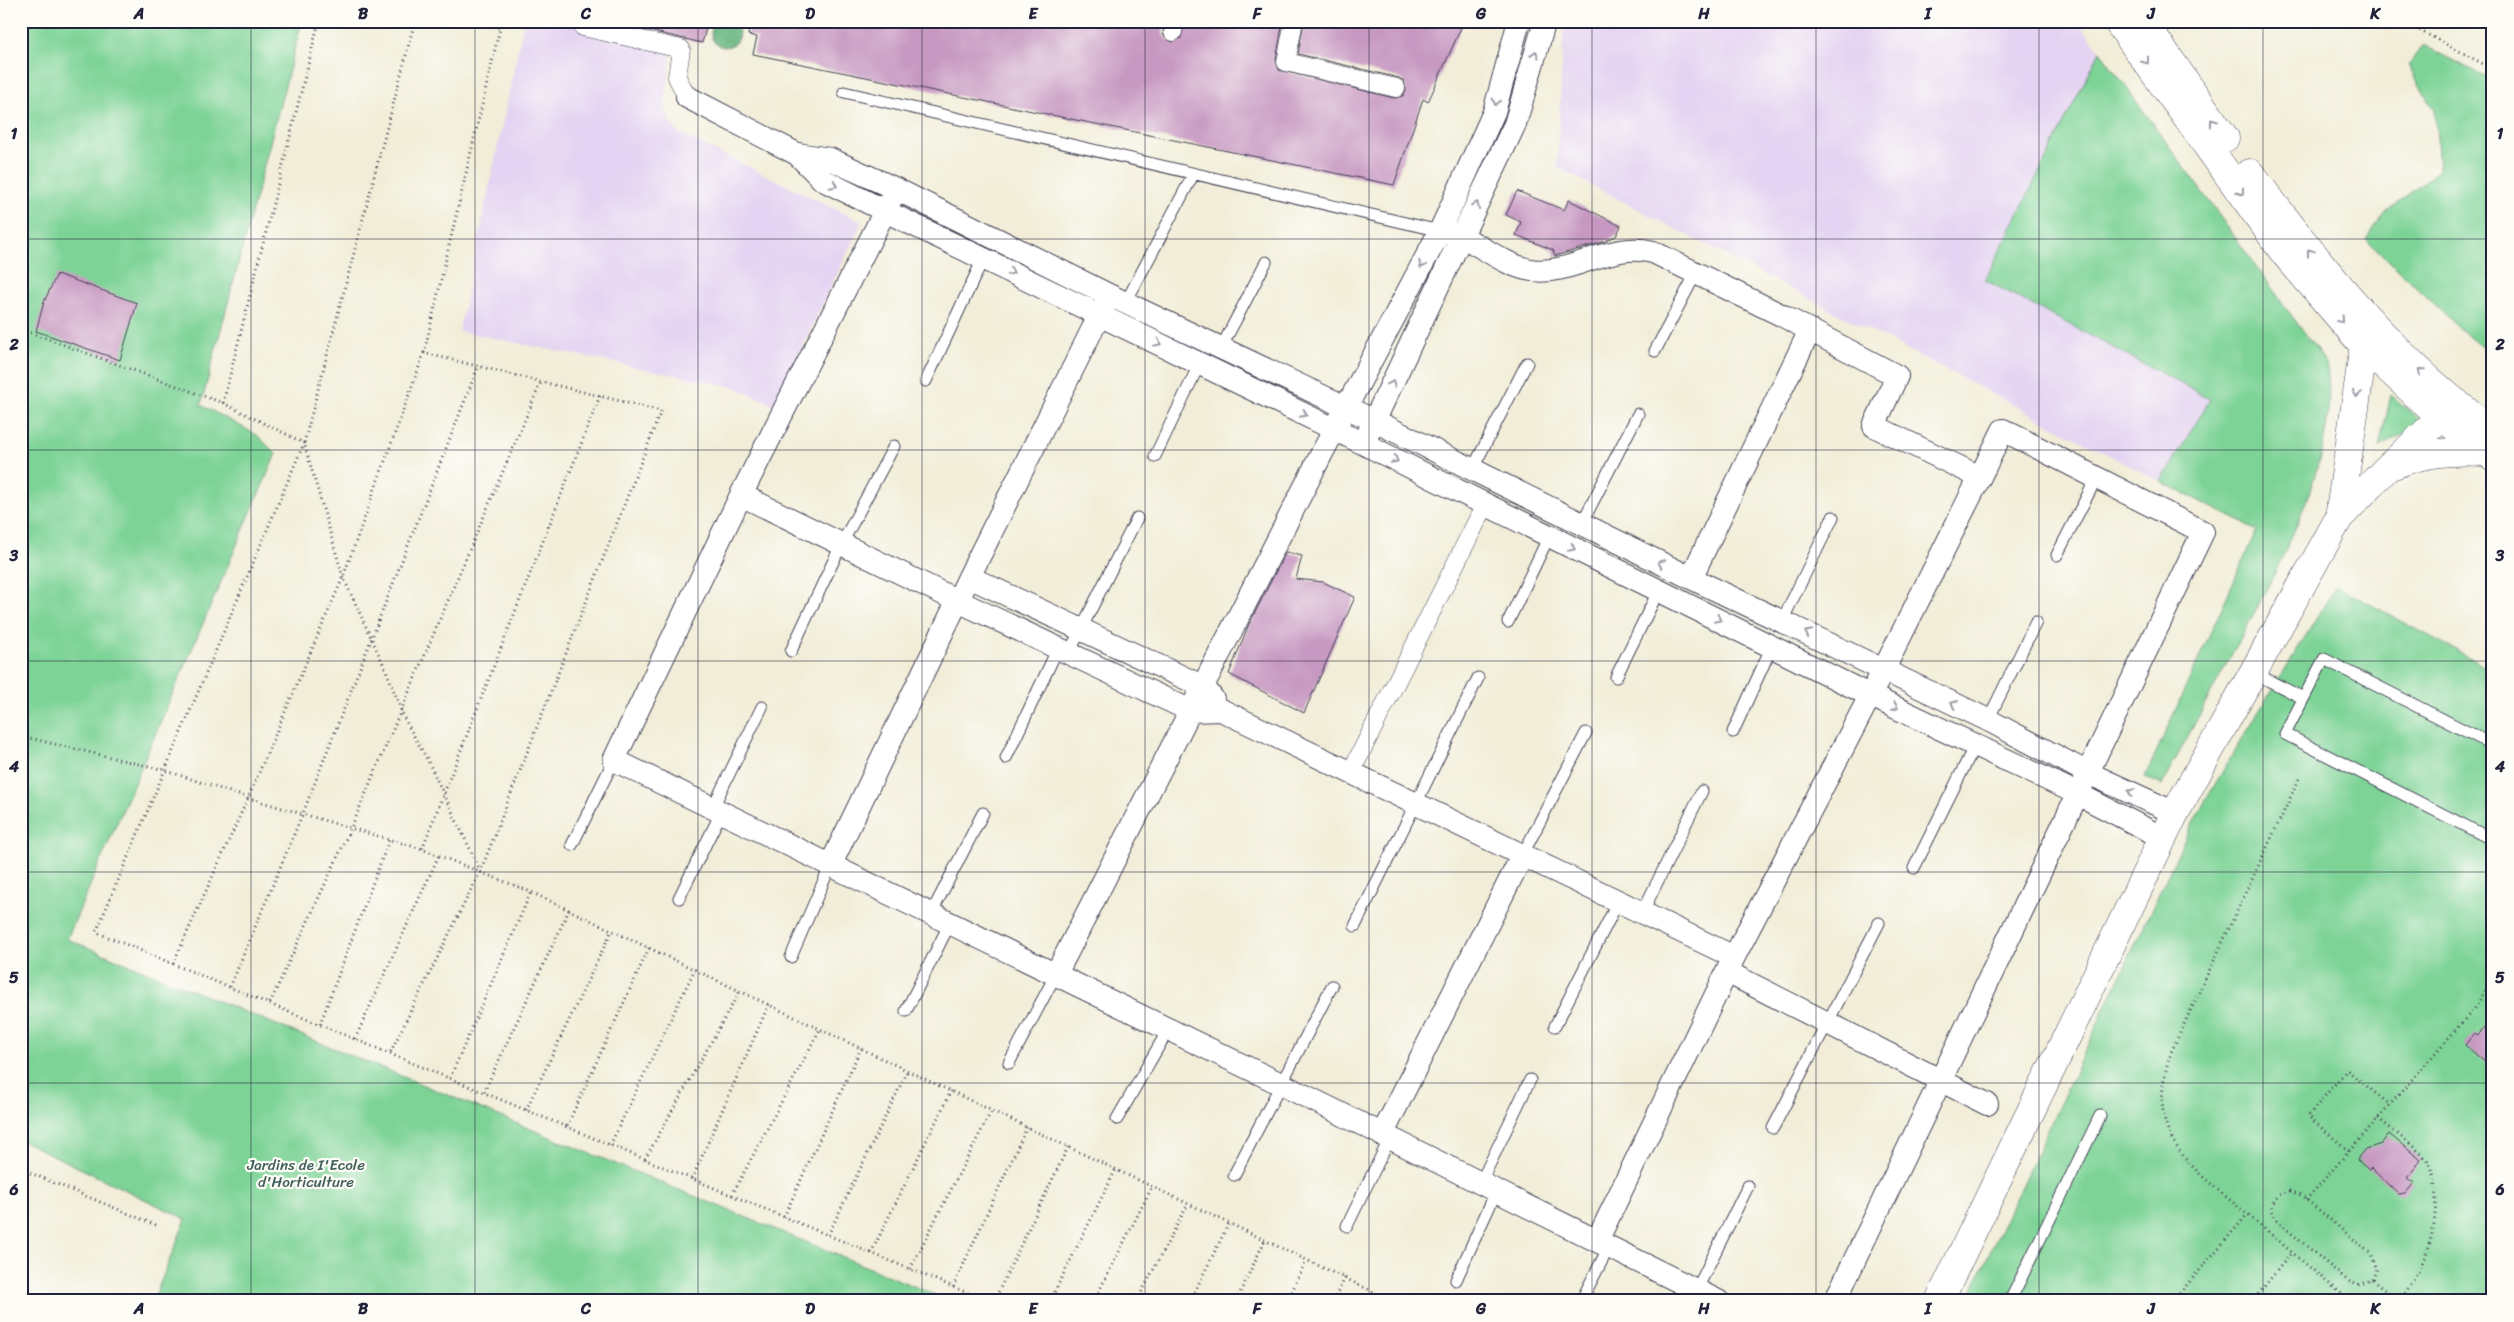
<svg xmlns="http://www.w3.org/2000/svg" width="2514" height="1322" font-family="Sriracha,sans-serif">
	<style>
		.built { fill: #e4d3f2 }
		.green { fill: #7dd396; stroke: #507a68 }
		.forest { fill: #66b57f; stroke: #446c5d }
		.building { fill: #c799c2 }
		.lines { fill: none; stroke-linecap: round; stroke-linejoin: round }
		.service-casing { stroke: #414053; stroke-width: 13 }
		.pedestrian-casing { stroke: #414053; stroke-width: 19 }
		.minor-casing { stroke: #414053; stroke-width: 24 }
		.secondary-casing { stroke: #414053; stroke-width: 29 }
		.path { stroke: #414053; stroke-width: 3; stroke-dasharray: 1 4; stroke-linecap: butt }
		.service { stroke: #fff; stroke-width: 11 }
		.pedestrian { stroke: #fff; stroke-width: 18 }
		.minor { stroke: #fff; stroke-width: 22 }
		.secondary { stroke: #fff; stroke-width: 28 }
		.oneway { stroke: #9c9ca7 }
		.grid { fill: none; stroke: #22223b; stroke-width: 1; stroke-opacity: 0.55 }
		.labels { text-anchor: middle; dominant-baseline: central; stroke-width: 4.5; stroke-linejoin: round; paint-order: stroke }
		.park-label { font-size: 15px; fill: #42605b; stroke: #fdfcf7 }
		.neatline { fill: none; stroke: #22223b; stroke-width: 2 }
		.grid-label { font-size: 16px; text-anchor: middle; font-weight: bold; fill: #22223b }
	</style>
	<rect width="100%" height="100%" fill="#fdfcf7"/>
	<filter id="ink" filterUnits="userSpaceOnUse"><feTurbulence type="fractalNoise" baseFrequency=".02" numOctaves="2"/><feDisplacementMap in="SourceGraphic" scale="10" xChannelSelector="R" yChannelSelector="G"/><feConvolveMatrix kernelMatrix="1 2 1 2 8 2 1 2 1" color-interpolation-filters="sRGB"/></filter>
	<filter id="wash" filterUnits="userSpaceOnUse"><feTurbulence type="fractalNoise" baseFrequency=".0096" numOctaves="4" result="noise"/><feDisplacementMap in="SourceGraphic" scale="20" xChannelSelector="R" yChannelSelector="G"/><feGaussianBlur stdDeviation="1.12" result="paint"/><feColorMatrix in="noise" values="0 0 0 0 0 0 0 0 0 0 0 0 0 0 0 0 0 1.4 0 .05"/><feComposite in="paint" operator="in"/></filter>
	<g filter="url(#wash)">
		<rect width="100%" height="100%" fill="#f1edd8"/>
		<path class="built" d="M524,21l54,1 94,29 -7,51 5,19 7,11 185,90 -88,183 -40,-18 -275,-56z
			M1564,21h514l22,30 -115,229 225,119 -49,83 -604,-315z"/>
		<path class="green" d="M21,21h281l-101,384 56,30 19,19 -209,485 883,362h-797l33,-82 -165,-79z
			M2423,45l70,36v275l-24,-19 -103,-98 20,-27 53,-42 -4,-59 -27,-46z
			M2100,51l226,312c18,89 -52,214 -94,291 -23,44 -47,87 -70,131l-17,-8 112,-247 -96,-48 49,-83 -225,-119z
			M2391,395l32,28 -44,24z
			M2336,586l157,84v631h-526l221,-469c46,-84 99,-164 148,-246z"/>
		<path class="forest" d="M711 33a14 14 0 1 1 28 0a14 14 0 1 1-28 0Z"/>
		<g id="blocks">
			<path class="building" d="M630,21h78l-6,22 -73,-17z
				M750,21h414l-1,14 9,7 9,-4 4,-17h98l-7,39 3,10 115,28 9,-2 3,-6 -2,-9 -5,-3 -101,-24 6,-33h160l-36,81 -5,-3 -29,86 -641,-131 4,-17 -9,-2z
				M1517,191l47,19 5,-10 52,26 -5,10 -13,6 -48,14 -2,-6 -37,-15 5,-13 -15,-7z
				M57,274l80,29 -17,57 -84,-29 8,-29z
				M1286,552l16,4 -6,23 27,3 32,15 -51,116 -75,-39 20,-50z
				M2484,1027l9,7v21l-7,8 -21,-18 10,-12 3,2z
				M2389,1134l32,26 -14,18 7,5 -9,11 -6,1 -28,-27 -2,2 -12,-10 9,-11 15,-5z"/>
		</g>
	</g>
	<g filter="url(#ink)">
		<use href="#blocks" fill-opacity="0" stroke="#414053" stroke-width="1"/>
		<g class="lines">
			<g class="service-casing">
				<path id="service" d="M844,92l596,139
					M1126,302l67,-127
					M1221,348l45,-86
					M1655,351l41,-78
					M926,381l57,-122
					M1155,456l45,-93
					M1472,470l55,-107
					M1582,523l56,-109
					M2057,555l40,-78
					M1782,621l51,-104
					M1508,622l41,-86
					M791,651l50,-106 53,-99
					M1069,653l68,-135
					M2252,672l51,26
					M1616,677l43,-87
					M1988,720l48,-98
					M1733,732l39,-86
					M2493,745l-169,-86 -39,75 208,106
					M1006,758l52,-110
					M713,807l49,-100
					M572,845l42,-85
					M1523,854l63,-121
					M1914,868l61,-123
					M679,898l43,-87
					M1643,911l59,-120
					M931,914l52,-101
					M1355,926l123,-248
					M791,957l40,-93
					M906,1011l44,-88
					M1555,1026l64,-126
					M1009,1063l46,-87
					M1117,1119l51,-89
					M1773,1128l106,-205
					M1234,1175l98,-189
					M1480,1184l50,-104
					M1347,1226l42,-86
					M1456,1280l40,-88
					M1696,1291l52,-105
					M1581,1301l28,-54
					M2010,1301l90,-185"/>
			</g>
			<g class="pedestrian-casing">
				<path id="pedestrian" d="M584,21l-1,6 98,22 -4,28 10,20
					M1294,21l-8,41 110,26
					M1173,32l2,-11
					M1351,772l134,-267"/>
			</g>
			<g class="minor-casing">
				<path id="minor" d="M687,97l110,57 26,26 62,31 451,219 533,265 207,98 87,45
					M797,154l33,5 66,30 213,106 266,126 316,157 297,142 98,52 89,41
					M896,189l-155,306 -127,265 667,324 437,217
					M1440,231c7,2 15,3 22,6 22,10 44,29 69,33 43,6 76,-29 122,-18l130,64 114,60 -23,50 106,51 23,-47 200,102 -368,769
					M1368,434l147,-310 30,-103
					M741,495l217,106 233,110 30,-1 513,247
					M969,577l235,110 9,12
					M1691,578l119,-248
					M831,864l138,-287 137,-275
					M1727,972l260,132
					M1055,976l267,-523 118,-222 54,-119 25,-91
					M1382,1135l141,-281
					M1597,1241l137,-284 149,-286 97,-194"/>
			</g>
			<g class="secondary-casing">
				<path id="secondary" d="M2117,21l168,233 79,92 64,60 65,51
					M2143,21l82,117
					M2250,173c72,94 145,189 243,258
					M2394,465c30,-13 60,-15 91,-13
					M2339,518l27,-187
					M1939,1301l236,-488 164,-295 47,-49 71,-66"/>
			</g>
			<path class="path" d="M415,21l-111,422 39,134 43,93 19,50 22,39 53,111
				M2402,21l91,48
				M21,329l202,74 81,40 -208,489 891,369
				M424,353l76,-325 -25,-7
				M600,396l-178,453 109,43 862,409
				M223,403l96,-382
				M21,736l143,34 84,28 174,51
				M2299,779l-127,271c-31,86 17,115 76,165 31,26 62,53 94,79l12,5 19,-3 8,5
				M173,964l75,-166 95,-221 81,-224 237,58 -180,459 -91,183
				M230,987l73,-174 175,-446
				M270,1003l81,-175 190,-446
				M320,1024l69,-184
				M355,1039l84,-184
				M450,1078l81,-186
				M484,1092l85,-182
				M526,1110l86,-180
				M2378,1118c16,14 36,27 50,43 5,6 6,18 7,25 4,43 -10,82 -36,115
				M567,1126l82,-178
				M610,1145l85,-176
				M2349,1151l-41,-35 39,-46 43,35
				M645,1159l95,-168
				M21,1169l137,57
				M692,1179l77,-175
				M2290,1191l11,4 70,59 6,15 -5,11 -14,5 -10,-4 -70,-59c-12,-13 -4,-29 12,-31z
				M732,1195l88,-166
				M2306,1200l169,-192 18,-30
				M784,1217l77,-169
				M828,1235l80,-165
				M871,1253l80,-162
				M910,1269l82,-159
				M2372,1280l27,21
				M953,1287l74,-160
				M994,1301l74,-154
				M1050,1301l66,-132
				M1094,1301l58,-114
				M1137,1301l51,-97
				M1190,1301l39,-78
				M1236,1301l29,-61
				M1288,1301l18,-41
				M1333,1301l12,-23
				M1377,1301l3,-6
				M2173,1301l74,-86
				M2259,1301l-4,-3 37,-46"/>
			<use href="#service" class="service"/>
			<use href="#pedestrian" class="pedestrian"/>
			<use href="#minor" class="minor"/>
			<use href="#secondary" class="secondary"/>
		</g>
		<defs><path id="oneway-chevron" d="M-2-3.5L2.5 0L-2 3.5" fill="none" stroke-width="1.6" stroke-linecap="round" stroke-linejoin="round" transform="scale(1.25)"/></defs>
		<g class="oneway">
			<use href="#oneway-chevron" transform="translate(1535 54) rotate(-74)"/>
			<use href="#oneway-chevron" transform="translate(2146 61) rotate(54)"/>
			<use href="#oneway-chevron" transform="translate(1496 102) rotate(106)"/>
			<use href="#oneway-chevron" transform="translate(2213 122) rotate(-125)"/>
			<use href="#oneway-chevron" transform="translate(834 185) rotate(27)"/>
			<use href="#oneway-chevron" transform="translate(2241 192) rotate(54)"/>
			<use href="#oneway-chevron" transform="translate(1476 205) rotate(-65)"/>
			<use href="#oneway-chevron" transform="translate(2310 252) rotate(-127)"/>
			<use href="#oneway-chevron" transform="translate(1422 265) rotate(118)"/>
			<use href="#oneway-chevron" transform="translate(1011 272) rotate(26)"/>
			<use href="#oneway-chevron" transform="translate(2341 320) rotate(49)"/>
			<use href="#oneway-chevron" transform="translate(1158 343) rotate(26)"/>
			<use href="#oneway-chevron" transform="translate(2421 371) rotate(-139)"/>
			<use href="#oneway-chevron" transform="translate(1392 384) rotate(-65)"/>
			<use href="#oneway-chevron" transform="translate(2357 394) rotate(98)"/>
			<use href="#oneway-chevron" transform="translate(1304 414) rotate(26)"/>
			<use href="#oneway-chevron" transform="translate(1395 460) rotate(27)"/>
			<use href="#oneway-chevron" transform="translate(1572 548) rotate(26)"/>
			<use href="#oneway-chevron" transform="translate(1661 563) rotate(-153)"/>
			<use href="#oneway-chevron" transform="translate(1718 619) rotate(26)"/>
			<use href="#oneway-chevron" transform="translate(1808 633) rotate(-153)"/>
			<use href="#oneway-chevron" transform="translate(1954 704) rotate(-155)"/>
			<use href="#oneway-chevron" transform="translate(1895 707) rotate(25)"/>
			<use href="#oneway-chevron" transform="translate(2131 792) rotate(-155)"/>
		</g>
	</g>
	<path class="grid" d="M251,21v1280M475,21v1280M698,21v1280M922,21v1280M1145,21v1280M1369,21v1280M1592,21v1280M1816,21v1280M2039,21v1280M2263,21v1280M21,239h2472M21,450h2472M21,661h2472M21,872h2472M21,1083h2472"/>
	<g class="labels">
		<g class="park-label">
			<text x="306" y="1165">Jardins de I'Ecole<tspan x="306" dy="17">d'Horticulture</tspan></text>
		</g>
	</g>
	<rect width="2514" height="1322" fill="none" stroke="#fdfcf7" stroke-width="55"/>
	<rect x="28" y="28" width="2458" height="1266" class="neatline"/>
	<g class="grid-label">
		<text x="139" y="19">A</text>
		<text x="363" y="19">B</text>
		<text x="586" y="19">C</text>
		<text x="810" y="19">D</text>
		<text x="1033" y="19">E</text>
		<text x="1257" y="19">F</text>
		<text x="1481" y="19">G</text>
		<text x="1704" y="19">H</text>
		<text x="1928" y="19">I</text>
		<text x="2151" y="19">J</text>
		<text x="2375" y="19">K</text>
		<text x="14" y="139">1</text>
		<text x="2500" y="139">1</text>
		<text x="14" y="350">2</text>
		<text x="2500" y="350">2</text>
		<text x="14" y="561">3</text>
		<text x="2500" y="561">3</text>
		<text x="14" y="772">4</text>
		<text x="2500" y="772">4</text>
		<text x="14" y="983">5</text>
		<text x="2500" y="983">5</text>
		<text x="14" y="1195">6</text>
		<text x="2500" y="1195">6</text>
		<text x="139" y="1314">A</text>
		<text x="363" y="1314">B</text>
		<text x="586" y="1314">C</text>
		<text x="810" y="1314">D</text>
		<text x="1033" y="1314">E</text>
		<text x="1257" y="1314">F</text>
		<text x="1481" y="1314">G</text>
		<text x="1704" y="1314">H</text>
		<text x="1928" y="1314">I</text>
		<text x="2151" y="1314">J</text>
		<text x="2375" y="1314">K</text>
	</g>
</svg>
